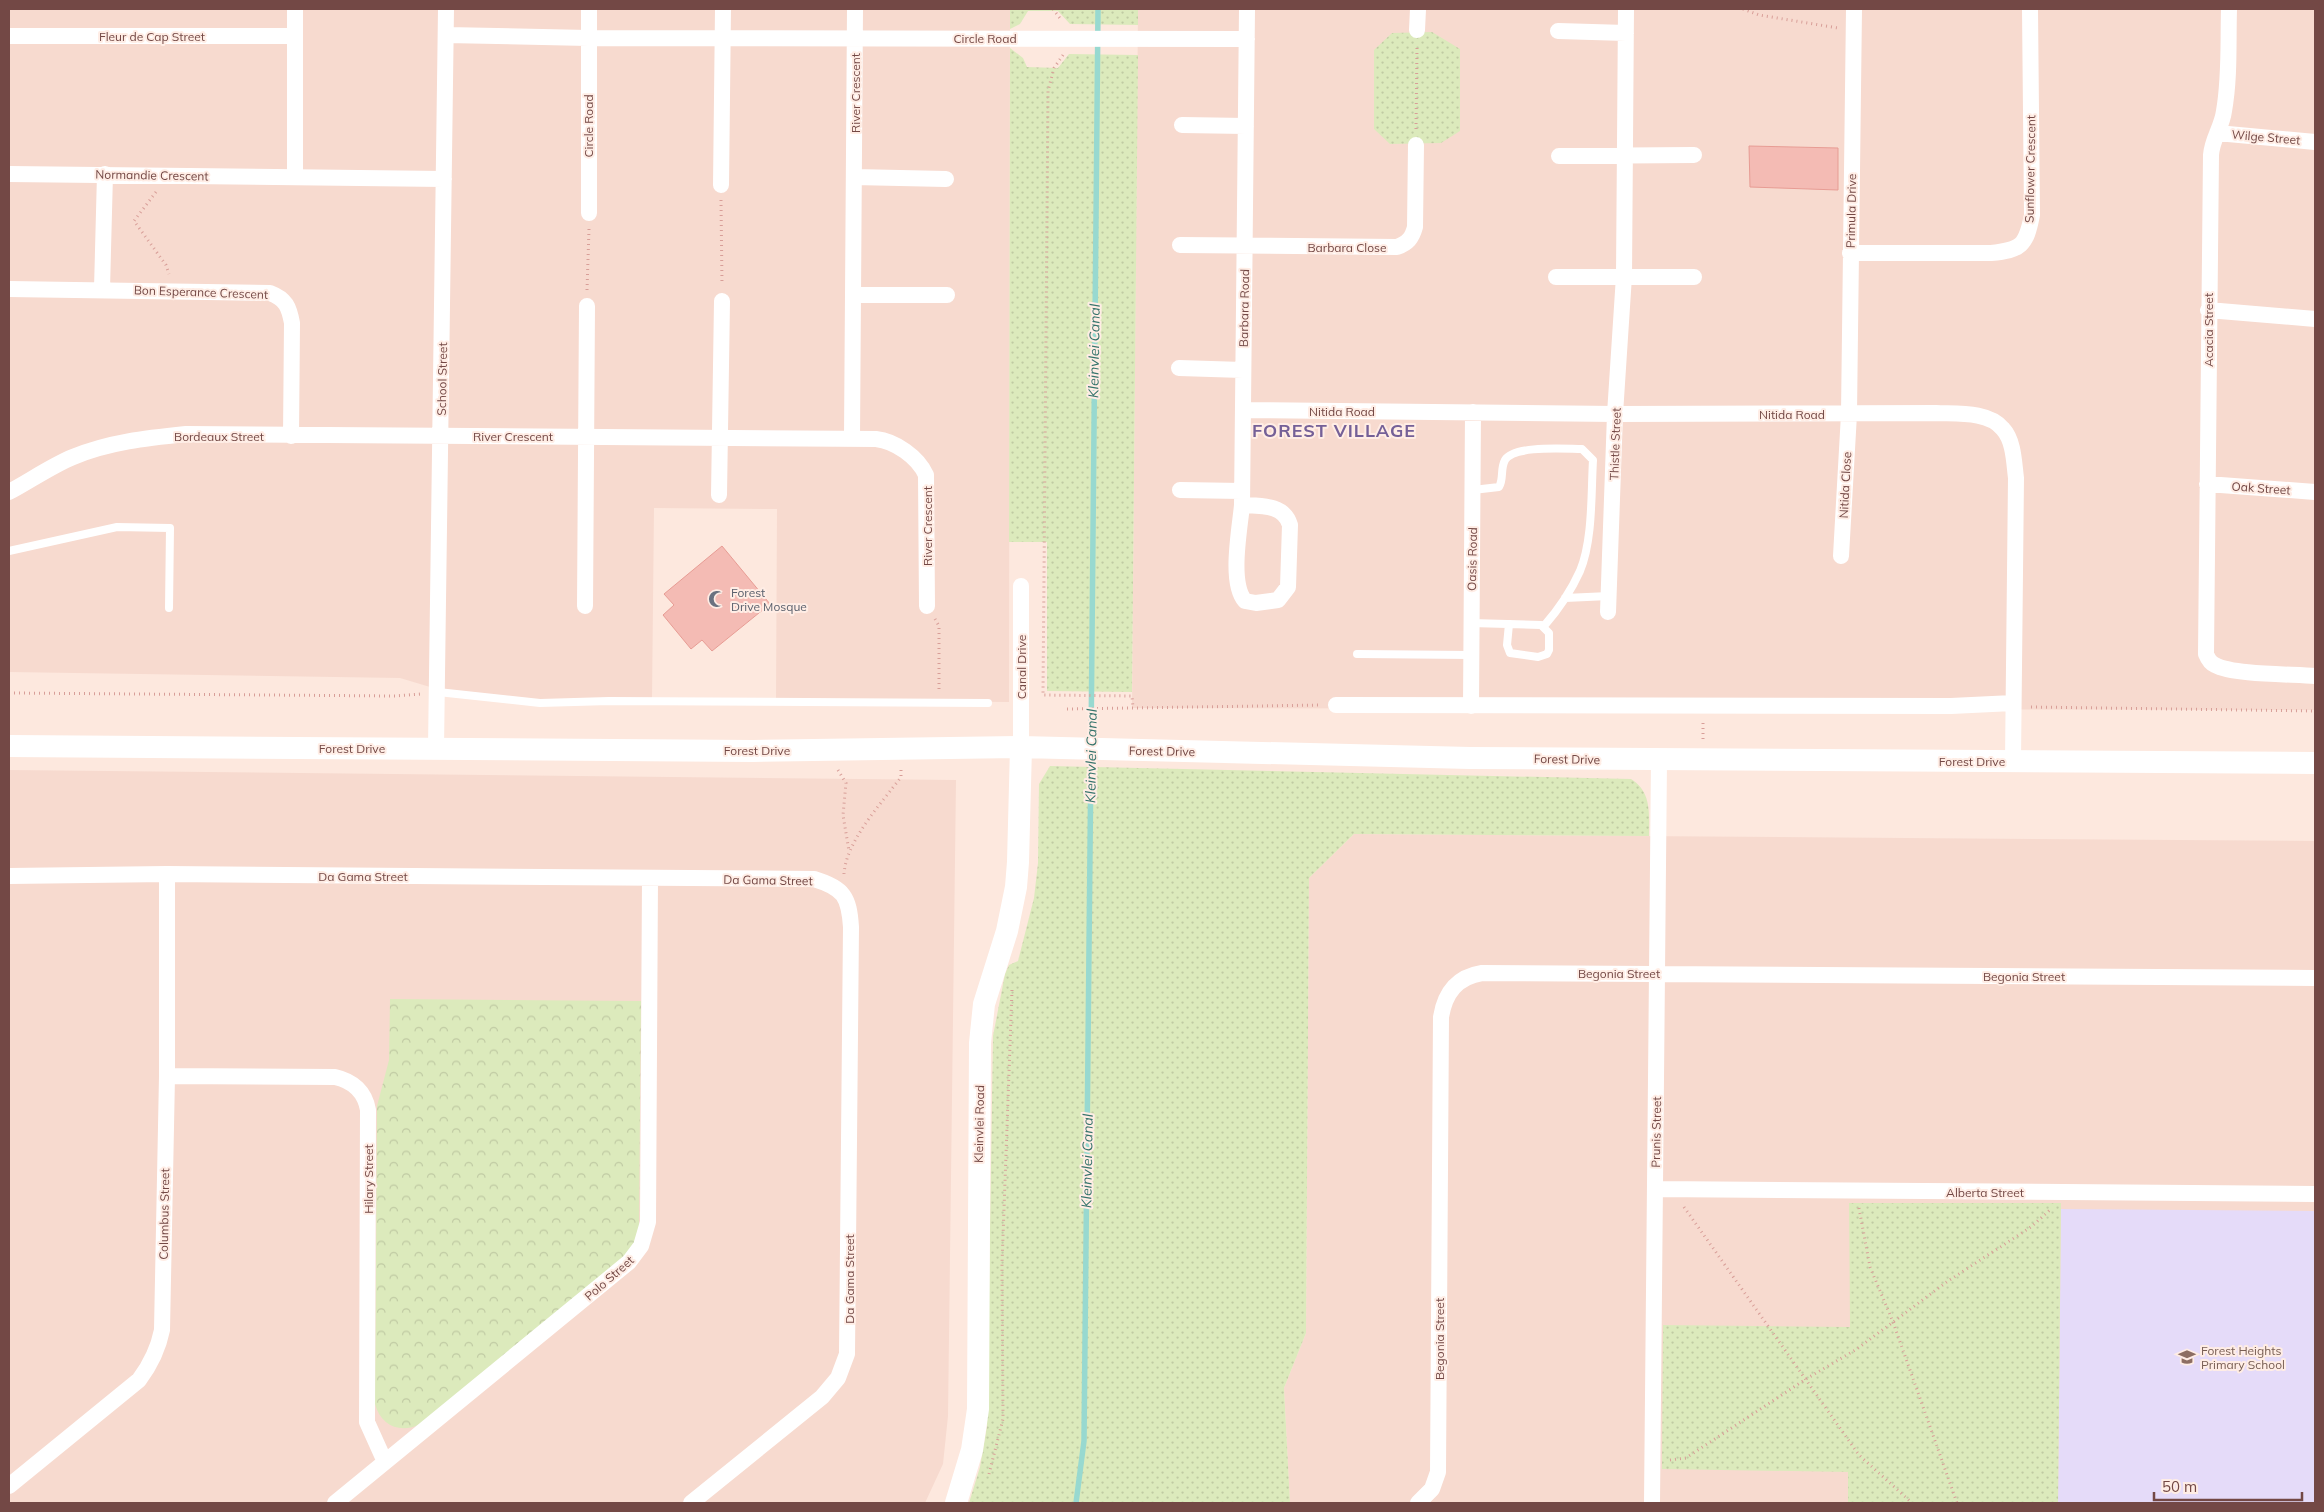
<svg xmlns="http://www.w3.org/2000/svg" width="2324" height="1512" font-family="Mulish,sans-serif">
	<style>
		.residential { fill: #f7dacf }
		.education { fill: #e5dbf9 }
		.grass { fill: url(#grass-dots) }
		.forest { fill: url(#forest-crowns) }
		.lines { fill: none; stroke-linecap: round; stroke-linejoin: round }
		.stream { stroke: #98d9d0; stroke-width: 5.5 }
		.building { fill: #f4bbb4; stroke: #e79c94 }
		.path { stroke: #d89e98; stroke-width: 3; stroke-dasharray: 1 4; stroke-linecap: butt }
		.lane { stroke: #fff; stroke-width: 8 }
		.street { stroke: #fff; stroke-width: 16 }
		.secondary { stroke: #fff; stroke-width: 22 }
		.labels { text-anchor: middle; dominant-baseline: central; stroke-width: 4; stroke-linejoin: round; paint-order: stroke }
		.street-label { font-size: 12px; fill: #734845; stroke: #ffede5 }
		.worship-label { font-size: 12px; fill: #5b616d; stroke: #ffede5; text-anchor: start }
		.education-label { font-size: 12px; fill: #785e54; stroke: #ffede5; text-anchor: start }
		.water-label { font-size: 14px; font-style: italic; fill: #36746c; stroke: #ffede5 }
		.district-label { font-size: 18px; font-weight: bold; letter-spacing: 1px; fill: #756097; stroke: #ffede5 }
	</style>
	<defs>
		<pattern id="grass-dots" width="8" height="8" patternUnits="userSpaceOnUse" patternTransform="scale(1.25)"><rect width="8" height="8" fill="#dceabc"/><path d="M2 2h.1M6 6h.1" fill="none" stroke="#c0caa3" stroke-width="1.8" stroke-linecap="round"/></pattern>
		<pattern id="forest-crowns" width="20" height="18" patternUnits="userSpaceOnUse" patternTransform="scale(1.25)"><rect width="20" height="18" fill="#dceabc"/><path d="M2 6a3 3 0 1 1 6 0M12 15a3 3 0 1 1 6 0" fill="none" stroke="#c0caa3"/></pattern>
	</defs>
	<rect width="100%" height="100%" fill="#fde8de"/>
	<path class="residential" d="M9,9h1001l-1,693 -233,-2 1,-191 -123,-1 -2,191 -112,1 -100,-10 -40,-12 -391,-6z
		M1138,9h1177v701l-1183,-2z
		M9,770l947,10 -8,636 -5,48 -18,39h-916z
		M1354,834l961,7v662h-1025l-6,-115 22,-55 3,-455z"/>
	<path class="education" d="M2061,1209l254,2v292h-257z"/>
	<path class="grass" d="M1010,9h128v16l-68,-1 -12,-13h-30l-8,13 -10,5z
		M1432,32l28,17v82l-19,12 -51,1 -16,-15v-79l18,-17z
		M1010,48l13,10 4,9 31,1 11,-14 69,1 -6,637 -85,-1v-149h-38z
		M1050,766l581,13c21,13 18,35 18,57l-295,-2 -45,44 -3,455 -22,55 6,115h-321l11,-36 7,-41 6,-390 12,-62 4,-9 9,-4 16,-63 4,-35 1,-79z
		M1849,1203h212l-3,300h-210v-31l-186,-3 1,-144 187,2z"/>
	<path class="forest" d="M390,999l251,2 -2,225 -6,20 -11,12 -201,166c-21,10 -40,2 -46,-20l2,-298 12,-46z"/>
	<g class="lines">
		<path class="stream" d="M1091,744l7,-735
			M1076,1503l8,-62 7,-688"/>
	</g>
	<path class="building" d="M1749,146l89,2v42l-88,-3z
		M722,546l48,58 -58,47 -10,-11 -11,9 -28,-34 11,-10 -10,-11z"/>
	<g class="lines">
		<path class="path" d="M1053,9l9,12
			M1743,9l16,6 79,13
			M1063,55l-9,13 -6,23 -5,604 89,1 1,12
			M1416,129l1,-84
			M156,192l-22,29 32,44 3,9
			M721,200l1,84
			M587,290l2,-61
			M935,619l4,7v64
			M9,693l386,3 26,-2
			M2031,707l284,4
			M1067,709l254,-4
			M1703,723v16
			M838,770l8,13 -3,32 6,36
			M844,874c2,-33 37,-70 57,-97v-8
			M1684,1207l175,248 53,48
			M1859,1208l11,59 23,55 64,181
			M1670,1460l16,-2 120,-79 51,-30 91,-68 83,-54 20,-18
			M989,1474l14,-55 -1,-155 10,-274"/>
		<path class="lane" d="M1473,490l26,-3c5,-8 1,-18 6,-27 9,-15 60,-11 77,-11l11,11c-2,33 0,80 -13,111 -9,20 -22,39 -36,55
			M9,551l108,-24 53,1 -1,80
			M1565,598l44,-2
			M1471,623l70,2 8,8v17l-2,4 -9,3 -28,-4 -3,-8 2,-21
			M1357,654l114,1
			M438,692l102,11 69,-2 379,2"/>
		<path class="street" d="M2229,9c-1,34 1,68 -5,102 -2,16 -12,28 -13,44l-5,499c2,5 4,9 9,11 18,10 78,9 100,11
			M1417,30l1,-21
			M1558,31l68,2
			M446,35l142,3 659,1
			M9,36h286
			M1182,125l64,1
			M2217,133l98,9
			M1559,156l135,-1
			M9,174l435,5
			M295,176v-167
			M854,177l92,2
			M721,185l2,-176
			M589,213v-204
			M1180,245l217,2c11,-4 15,-9 18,-20l1,-82
			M1850,253h141c30,-3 35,-7 41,-38l-2,-206
			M1556,277h138
			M9,289l261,4c16,6 19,14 22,30l-1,113
			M102,289l3,-115
			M853,295h94
			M2208,310l107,9
			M1179,368l64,2
			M1243,410l372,4 321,-1c20,1 53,-2 67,16 11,12 11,34 13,49l-3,283
			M852,438l3,-429
			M2207,484l108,8
			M1180,490l62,1
			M9,492c21,-11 42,-26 64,-35 36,-15 74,-19 113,-23l690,5c19,2 42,18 50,36l1,131
			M719,495l3,-194
			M1242,505c18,1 42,-1 48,20l-2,62 -10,13 -22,3 -11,-2c-16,-18 -5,-73 -3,-96l5,-496
			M1841,556l8,-142 5,-405
			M1021,586v161
			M585,606l2,-300
			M1608,612l7,-198 9,-138 2,-267
			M1336,705l615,1 62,-3
			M1471,706l2,-294
			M436,749l10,-740
			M9,876l158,-2 647,5c30,9 35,18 37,48l-4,427 -9,24 -16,19 -131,106
			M167,1076l168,1c18,4 30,15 33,33l-1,312 18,40
			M1655,1189l660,5
			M9,1486l130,-106c12,-16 19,-30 23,-50l5,-254v-202
			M335,1503l294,-241 12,-16 7,-24 2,-344
			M1418,1503l14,-14 6,-17 3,-455c4,-24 16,-40 41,-44l833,5
			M1652,1503l7,-743"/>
		<path class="secondary" d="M9,746l744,5 268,-4 449,11 845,5
			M956,1503l16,-53 6,-41 2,-366 4,-39 23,-73 9,-44 2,-25 3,-115"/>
	</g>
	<defs>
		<g id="mosque-bare" transform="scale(1.35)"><path d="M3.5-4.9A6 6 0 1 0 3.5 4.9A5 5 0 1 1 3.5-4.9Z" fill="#6b7280" stroke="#ffede5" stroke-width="2.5" paint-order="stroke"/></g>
		<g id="school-bare" transform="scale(1.35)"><path d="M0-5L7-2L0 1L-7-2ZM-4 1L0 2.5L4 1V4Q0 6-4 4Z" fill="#8d6e63" stroke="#ffede5" stroke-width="2.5" paint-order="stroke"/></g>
	</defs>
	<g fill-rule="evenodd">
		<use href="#mosque-bare" x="717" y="599"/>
		<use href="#school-bare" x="2187" y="1357"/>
	</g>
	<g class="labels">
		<g class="street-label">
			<text x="152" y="36">Fleur de Cap Street</text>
			<text x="985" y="38">Circle Road</text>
			<text transform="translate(855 93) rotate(-90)">River Crescent</text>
			<text transform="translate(588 126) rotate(-90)">Circle Road</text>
			<text transform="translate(2266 137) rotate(5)">Wilge Street</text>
			<text transform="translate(2030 169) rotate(-89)">Sunflower Crescent</text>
			<text transform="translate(152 175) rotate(1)">Normandie Crescent</text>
			<text transform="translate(1851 211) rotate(-89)">Primula Drive</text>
			<text x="1347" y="247">Barbara Close</text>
			<text transform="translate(201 292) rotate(2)">Bon Esperance Crescent</text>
			<text transform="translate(1244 308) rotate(-89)">Barbara Road</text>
			<text transform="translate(2208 330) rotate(-90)">Acacia Street</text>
			<text transform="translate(442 379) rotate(-89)">School Street</text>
			<text x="1342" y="411">Nitida Road</text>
			<text x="1792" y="414">Nitida Road</text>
			<text x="219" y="436">Bordeaux Street</text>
			<text x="513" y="436">River Crescent</text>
			<text transform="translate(1615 444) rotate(-88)">Thistle Street</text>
			<text transform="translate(1845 485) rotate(-87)">Nitida Close</text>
			<text transform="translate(2261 488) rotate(4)">Oak Street</text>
			<text transform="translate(927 526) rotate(-90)">River Crescent</text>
			<text transform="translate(1472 559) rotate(-89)">Oasis Road</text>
			<text transform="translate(1021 667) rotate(-90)">Canal Drive</text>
			<text x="352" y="748">Forest Drive</text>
			<text x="757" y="750">Forest Drive</text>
			<text transform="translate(1162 751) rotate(1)">Forest Drive</text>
			<text transform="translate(1567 759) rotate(1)">Forest Drive</text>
			<text x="1972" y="761">Forest Drive</text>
			<text x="363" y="876">Da Gama Street</text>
			<text transform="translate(768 880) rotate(1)">Da Gama Street</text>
			<text x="1619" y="973">Begonia Street</text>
			<text x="2024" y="976">Begonia Street</text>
			<text transform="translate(979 1124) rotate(-89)">Kleinvlei Road</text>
			<text transform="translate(1656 1132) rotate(-89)">Prunis Street</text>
			<text transform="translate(368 1179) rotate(-90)">Hilary Street</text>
			<text x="1985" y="1192">Alberta Street</text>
			<text transform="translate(164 1214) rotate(-89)">Columbus Street</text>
			<text transform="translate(609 1278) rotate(-41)">Polo Street</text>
			<text transform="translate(849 1279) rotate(-90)">Da Gama Street</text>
			<text transform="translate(1439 1339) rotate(-90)">Begonia Street</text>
		</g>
		<g class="worship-label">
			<text x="731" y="592">Forest<tspan x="731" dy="14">Drive Mosque</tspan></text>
		</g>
		<g class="education-label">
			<text x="2201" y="1350">Forest Heights<tspan x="2201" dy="14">Primary School</tspan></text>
		</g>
		<g class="water-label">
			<text transform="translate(1094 351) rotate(-89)">Kleinvlei Canal</text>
			<text transform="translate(1091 756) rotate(-89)">Kleinvlei Canal</text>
			<text transform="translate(1087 1161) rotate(-89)">Kleinvlei Canal</text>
		</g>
		<g class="district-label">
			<text x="1334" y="430">FOREST VILLAGE</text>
		</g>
	</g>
	<rect width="2324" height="1512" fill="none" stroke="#734845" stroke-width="20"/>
	<path d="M2154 1492v8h148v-8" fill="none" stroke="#734845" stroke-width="2.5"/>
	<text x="2162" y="1492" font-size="15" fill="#734845" stroke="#ffede5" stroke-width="4" paint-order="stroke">50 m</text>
</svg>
